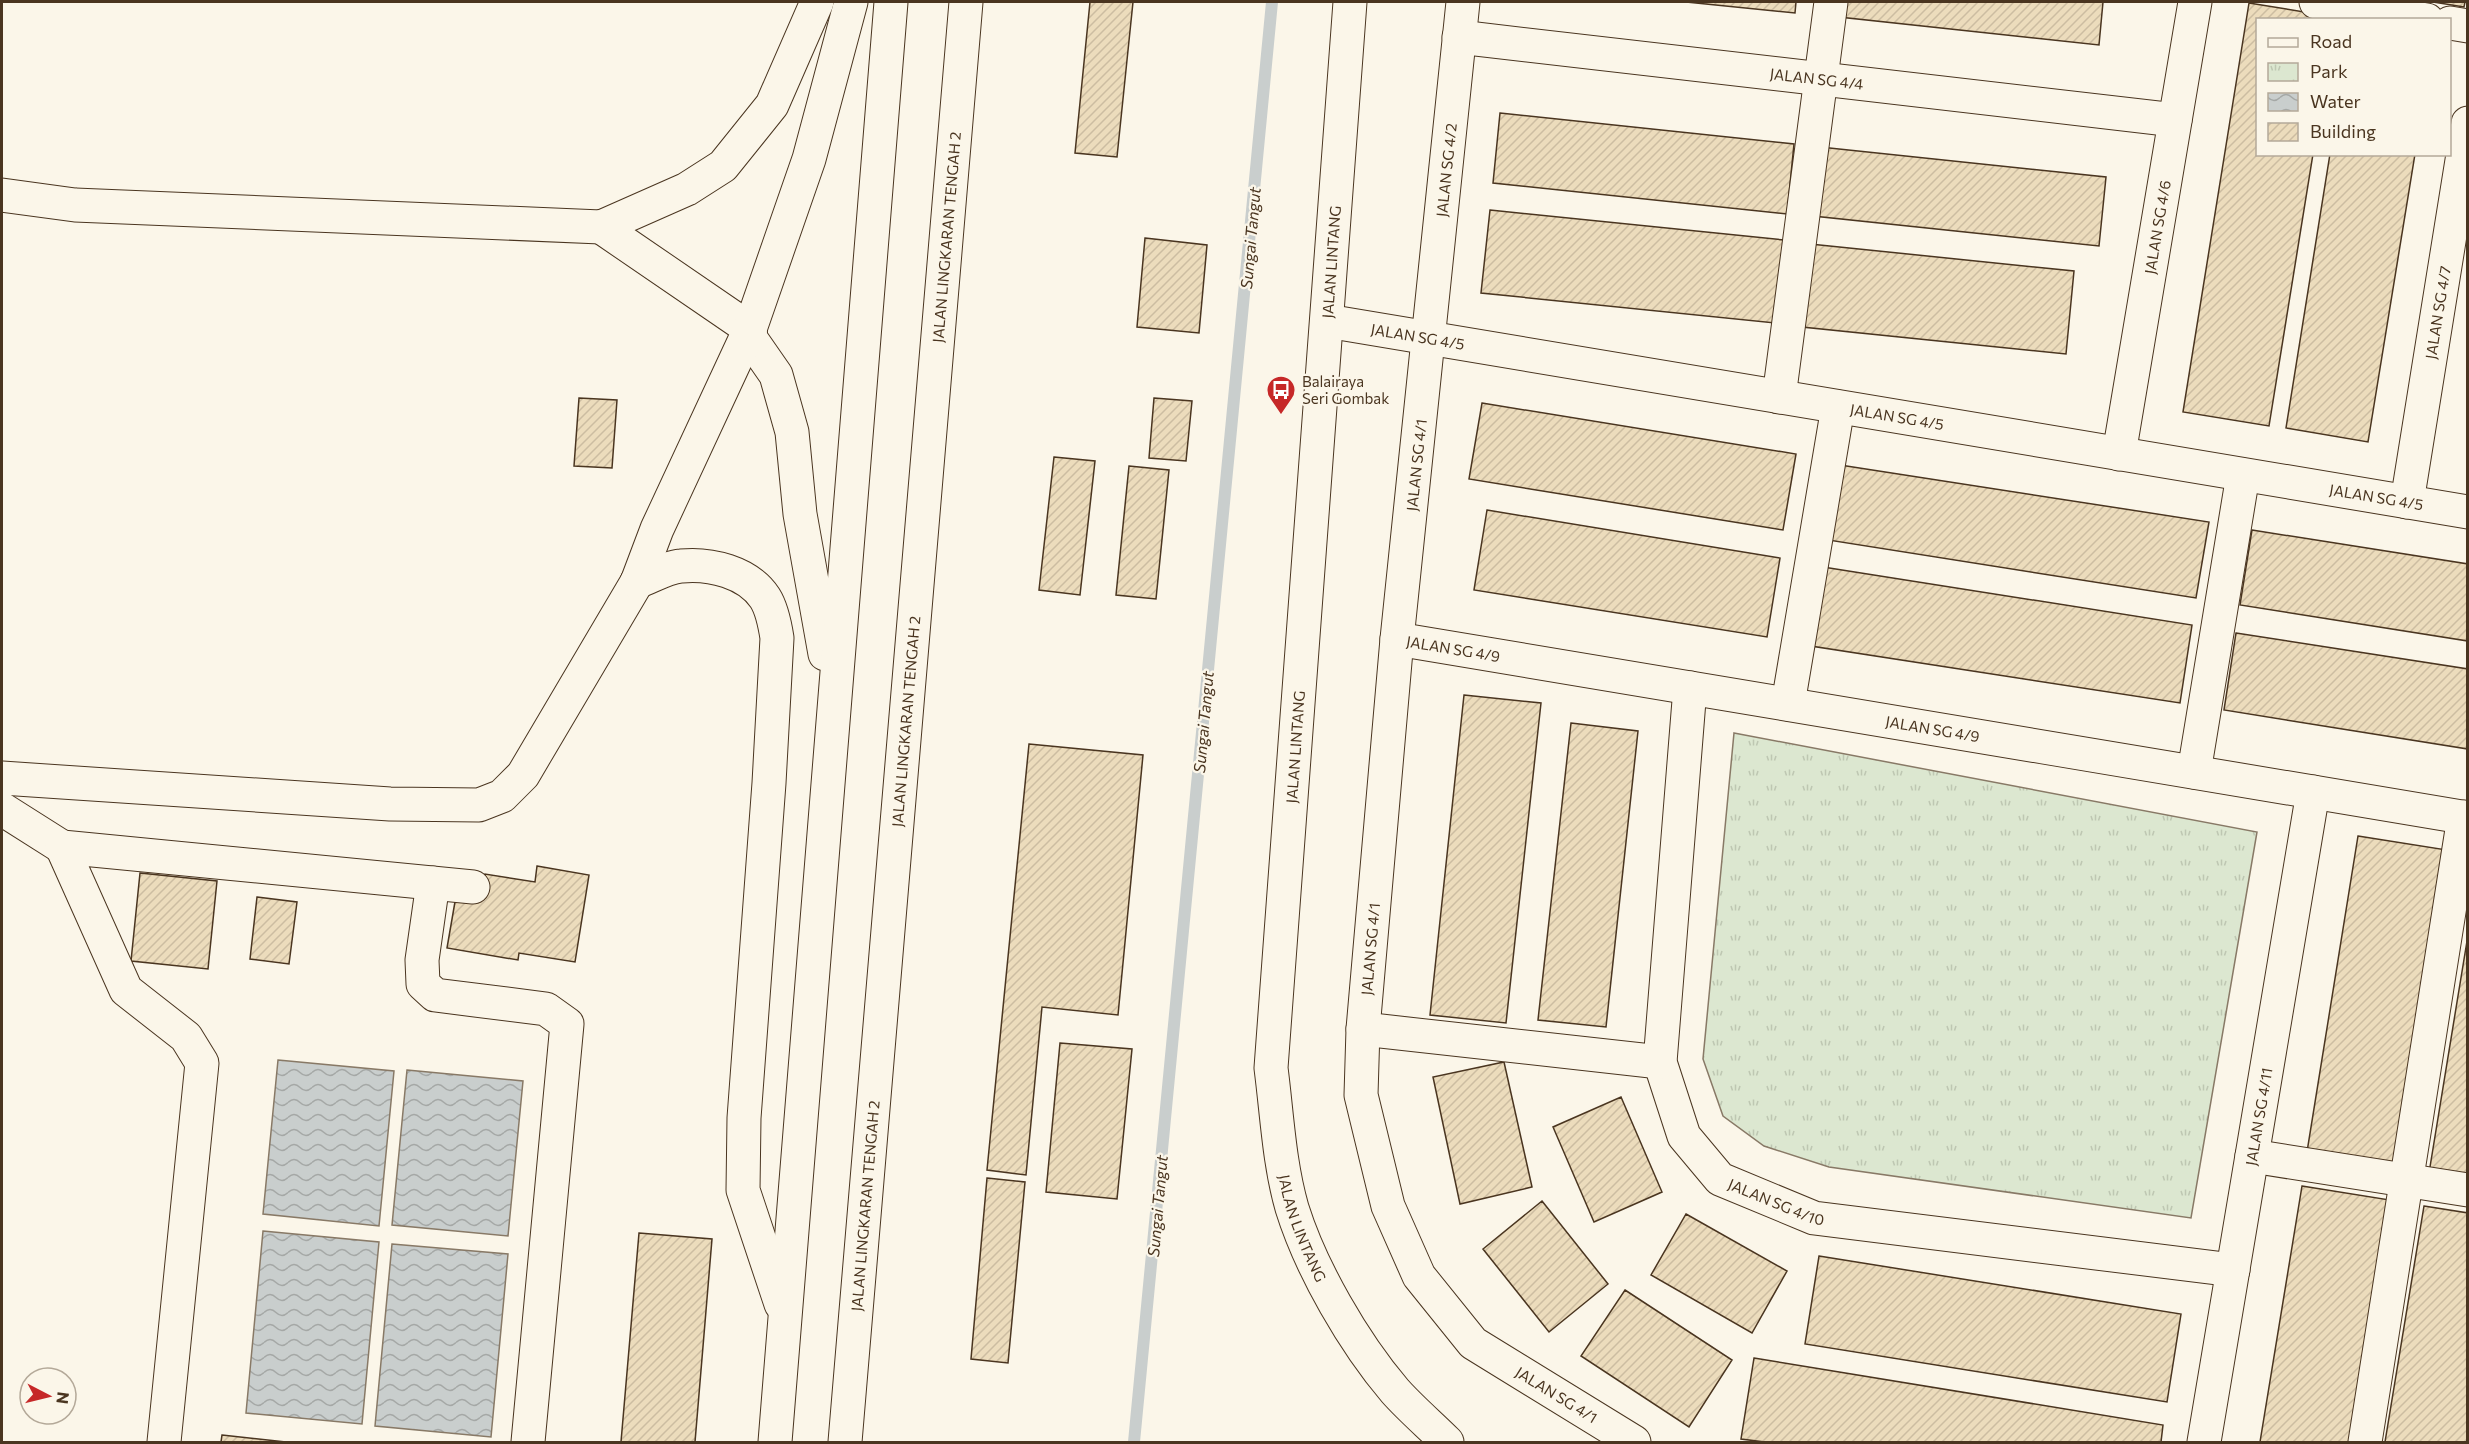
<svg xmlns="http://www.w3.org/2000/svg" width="2469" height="1444" font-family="Commissioner,sans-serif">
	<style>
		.park { fill: url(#park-tufts); stroke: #887966; stroke-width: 1.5 }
		.water { fill: url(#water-waves); stroke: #887966; stroke-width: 1.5 }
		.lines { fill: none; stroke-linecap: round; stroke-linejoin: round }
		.stream { stroke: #c9cecd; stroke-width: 12 }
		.building { fill: url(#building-hatch); stroke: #4a3520; stroke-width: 1.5 }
		.minor-casing { stroke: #4a3520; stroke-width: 35 }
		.highway-casing { stroke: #4a3520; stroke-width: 35 }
		.minor { stroke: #fbf6e9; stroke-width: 33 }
		.highway { stroke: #fbf6e9; stroke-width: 33 }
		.labels { text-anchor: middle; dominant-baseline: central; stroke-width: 4.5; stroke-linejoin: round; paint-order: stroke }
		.street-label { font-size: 15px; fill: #4a3520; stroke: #fbf6e9 }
		.poi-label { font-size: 15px; fill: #4a3520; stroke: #fbf6e9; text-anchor: start }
		.water-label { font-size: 16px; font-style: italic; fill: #4a3520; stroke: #fbf6e9 }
	</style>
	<defs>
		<pattern id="park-tufts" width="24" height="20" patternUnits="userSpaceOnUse" patternTransform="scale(1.5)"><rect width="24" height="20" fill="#dce7d0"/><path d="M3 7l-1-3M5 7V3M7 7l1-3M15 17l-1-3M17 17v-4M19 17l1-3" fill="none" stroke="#bec7b2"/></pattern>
		<pattern id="water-waves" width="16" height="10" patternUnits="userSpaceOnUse" patternTransform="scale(1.5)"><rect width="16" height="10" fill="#c9cecd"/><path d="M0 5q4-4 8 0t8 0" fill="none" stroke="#a5a8a6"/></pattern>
		<pattern id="building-hatch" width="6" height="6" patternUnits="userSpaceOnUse" patternTransform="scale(1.5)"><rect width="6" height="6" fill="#ecdcbc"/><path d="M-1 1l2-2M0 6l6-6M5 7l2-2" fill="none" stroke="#ccbda1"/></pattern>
	</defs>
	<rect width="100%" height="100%" fill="#fbf6e9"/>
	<path class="park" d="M1734,733l523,99 -66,386 -362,-51 -65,-21 -41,-30 -20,-57z"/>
	<path class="water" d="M278,1060l116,11 -15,155 -116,-12z
		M407,1070l116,11 -15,155 -116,-11z
		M263,1231l116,11 -17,182 -116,-11z
		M392,1244l116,10 -17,183 -116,-11z"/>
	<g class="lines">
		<path class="stream" d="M1134,1442l138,-1440"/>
	</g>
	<path class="building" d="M1090,2h43l-16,155 -42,-4z
		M1686,2h110l-1,11z
		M1841,2h262l-4,43 -260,-28z
		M2433,2h32l-1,5z
		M2249,3l86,14 -1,3h-76v134h55l-44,272 -86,-14z
		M1500,113l294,31 -7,70 -294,-31z
		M1820,147l286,30 -7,69 -286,-30z
		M2330,154h85l-47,288 -82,-14z
		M1490,210l294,30 -9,83 -294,-30z
		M1145,238l62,7 -8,88 -62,-6z
		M1810,244l264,27 -8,83 -264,-27z
		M579,398l38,2 -5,68 -38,-2z
		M1154,398l38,3 -6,60 -37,-3z
		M1482,403l314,51 -13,76 -314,-51z
		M1054,457l41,4 -15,134 -41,-5z
		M1840,465l369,57 -13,76 -368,-58z
		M1129,466l40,4 -13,129 -40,-4z
		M1487,510l293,48 -13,79 -293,-47z
		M2252,530l216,34v77l-228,-36z
		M1823,567l369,58 -12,78 -369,-57z
		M2236,633l232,36v80l-244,-39z
		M1464,695l77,8 -35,320 -76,-8z
		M1571,723l67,8 -32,296 -68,-7z
		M1029,744l114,11 -25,260 -76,-8 -16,168 -39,-5z
		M2358,836l89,14 -51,316 -89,-14z
		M537,866l52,9 -14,87 -56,-9 -1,7 -71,-12 9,-52 25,5 4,-27 50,8z
		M140,873l77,8 -9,88 -77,-8z
		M257,897l40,5 -8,62 -39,-5z
		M2468,935v244l-39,-6z
		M1060,1043l72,6 -15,150 -71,-7z
		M1504,1062l28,125 -72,17 -27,-127z
		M1621,1097l41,95 -68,30 -41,-95z
		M987,1178l38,4 -17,181 -37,-4z
		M2302,1186l88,14 -39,242h-91z
		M1542,1201l66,83 -59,48 -66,-83z
		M2424,1206l44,7v229h-83z
		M1686,1214l101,57 -35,62 -101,-58z
		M639,1233l73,6 -17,203h-74z
		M1819,1256l362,58 -14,88 -362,-58z
		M1625,1290l107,70 -43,67 -108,-71z
		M1754,1358l409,67 -2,17h-396l-24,-3z
		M222,1435l64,7h-65z"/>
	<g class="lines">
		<g class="minor-casing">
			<g id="minor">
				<path id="s1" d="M1350,2l-79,1066c6,46 8,95 21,140 19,61 62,135 103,183 16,18 35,34 52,51"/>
				<path id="s2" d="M1463,2l-66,637 -34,390 -2,66 27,111 31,70 54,67 161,99"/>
				<path d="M2316,2l111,18"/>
				<path d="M2450,23l18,3"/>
				<path id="s3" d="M1459,37l716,83"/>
				<path d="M2,195l73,10 526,22"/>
				<path id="s4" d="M1327,321l1141,191"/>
				<path d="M1779,397l52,-395"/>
				<path id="s5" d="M2119,454l76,-452"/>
				<path id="s6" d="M2407,502l61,-379"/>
				<path id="s7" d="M1397,639l1071,179"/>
				<path id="s8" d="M1690,688l-30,374 24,74 36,43 94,39 419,52"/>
				<path d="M1788,704l50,-297"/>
				<path d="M2194,772l49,-297"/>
				<path d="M2,778l388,26 89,1 23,-9 21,-21 114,-193"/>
				<path d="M2,809l60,38"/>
				<path d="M433,883l-11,77 1,24 12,11 111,14 21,15 -39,418"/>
				<path d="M1363,1029l297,33"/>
				<path d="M2252,1156l216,34"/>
				<path d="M164,1442l38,-379 -16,-26 -60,-47 -64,-143 411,40"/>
				<path id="s9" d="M2204,1442l109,-650"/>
				<path d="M2365,1442l99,-625"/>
			</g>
		</g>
		<g class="highway-casing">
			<g id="highway">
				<path d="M601,227l149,102 1,10 25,36 16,57 8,82 25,140"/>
				<path d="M601,227l86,-38 36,-23 49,-61 45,-103"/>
				<path d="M637,582c14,-5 30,-15 44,-16 29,-3 67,6 84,32 7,11 10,27 12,40l-8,145 -25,335 -1,72 38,114"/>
				<path d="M637,582l20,-53 93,-200 59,-170 42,-157"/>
				<path d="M775,1442l116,-1440"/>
				<path id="s10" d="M845,1442l121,-1440"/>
			</g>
		</g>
		<use href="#minor" class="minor"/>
		<use href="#highway" class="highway"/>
	</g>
	<defs>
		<g id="bus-pin" transform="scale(1.5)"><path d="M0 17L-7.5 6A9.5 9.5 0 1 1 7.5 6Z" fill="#c62828" stroke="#fbf6e9"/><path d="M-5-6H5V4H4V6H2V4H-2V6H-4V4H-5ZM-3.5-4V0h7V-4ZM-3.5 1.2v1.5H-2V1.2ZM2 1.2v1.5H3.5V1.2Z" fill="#fff"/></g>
	</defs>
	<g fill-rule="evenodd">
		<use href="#bus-pin" x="1281" y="390"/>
	</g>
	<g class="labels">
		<g class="street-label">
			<text stroke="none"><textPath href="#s3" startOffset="360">JALAN SG 4/4</textPath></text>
			<text transform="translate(1446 170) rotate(-84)">JALAN SG 4/2</text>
			<text stroke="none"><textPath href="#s5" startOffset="230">JALAN SG 4/6</textPath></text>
			<text stroke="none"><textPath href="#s10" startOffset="1209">JALAN LINGKARAN TENGAH 2</textPath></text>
			<text transform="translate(1331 262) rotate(-86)">JALAN LINTANG</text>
			<text stroke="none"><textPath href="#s6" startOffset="192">JALAN SG 4/7</textPath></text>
			<text stroke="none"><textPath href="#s4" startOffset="92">JALAN SG 4/5</textPath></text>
			<text stroke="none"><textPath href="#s4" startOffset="578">JALAN SG 4/5</textPath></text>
			<text transform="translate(1416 465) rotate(-84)">JALAN SG 4/1</text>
			<text stroke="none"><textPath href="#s4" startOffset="1064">JALAN SG 4/5</textPath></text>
			<text stroke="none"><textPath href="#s7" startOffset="57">JALAN SG 4/9</textPath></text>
			<text stroke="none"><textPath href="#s10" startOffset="723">JALAN LINGKARAN TENGAH 2</textPath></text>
			<text stroke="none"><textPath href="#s7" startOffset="543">JALAN SG 4/9</textPath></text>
			<text transform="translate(1295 747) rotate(-86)">JALAN LINTANG</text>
			<text transform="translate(1370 949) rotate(-85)">JALAN SG 4/1</text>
			<text stroke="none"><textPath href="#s9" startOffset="330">JALAN SG 4/11</textPath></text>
			<text stroke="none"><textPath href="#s8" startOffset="570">JALAN SG 4/10</textPath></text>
			<text stroke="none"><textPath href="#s10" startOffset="237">JALAN LINGKARAN TENGAH 2</textPath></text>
			<text stroke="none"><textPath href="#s1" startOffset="1233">JALAN LINTANG</textPath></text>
			<text stroke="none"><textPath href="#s2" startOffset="1473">JALAN SG 4/1</textPath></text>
		</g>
		<g class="poi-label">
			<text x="1302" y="381">Balairaya<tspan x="1302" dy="17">Seri Gombak</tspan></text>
		</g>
		<g class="water-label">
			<text transform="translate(1250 238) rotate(-85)">Sungai Tangut</text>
			<text transform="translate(1203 722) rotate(-85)">Sungai Tangut</text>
			<text transform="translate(1157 1206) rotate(-85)">Sungai Tangut</text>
		</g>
	</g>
	<rect width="2469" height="1444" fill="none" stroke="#4a3520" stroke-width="6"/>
	<rect x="2256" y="18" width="195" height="138" fill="#fbf6e9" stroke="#b4a999" stroke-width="1.5"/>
	<rect x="2268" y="38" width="30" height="9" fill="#fbf6e9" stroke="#b4a999" stroke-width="1.5"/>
	<text x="2310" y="48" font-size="18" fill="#4a3520">Road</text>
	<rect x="2268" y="63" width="30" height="18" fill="url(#park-tufts)" stroke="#b4a999" stroke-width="1.5"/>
	<text x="2310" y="78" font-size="18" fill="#4a3520">Park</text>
	<rect x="2268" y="93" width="30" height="18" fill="url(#water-waves)" stroke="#b4a999" stroke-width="1.5"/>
	<text x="2310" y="108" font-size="18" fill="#4a3520">Water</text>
	<rect x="2268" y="123" width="30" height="18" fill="url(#building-hatch)" stroke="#b4a999" stroke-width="1.5"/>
	<text x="2310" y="138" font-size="18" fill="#4a3520">Building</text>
	<g transform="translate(48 1396) rotate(97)"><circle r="28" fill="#fbf6e9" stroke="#b4a999" stroke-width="1.5"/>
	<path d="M0-4.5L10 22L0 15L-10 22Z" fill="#c62828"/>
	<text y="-9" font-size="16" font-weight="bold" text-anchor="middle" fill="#4a3520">N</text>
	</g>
</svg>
